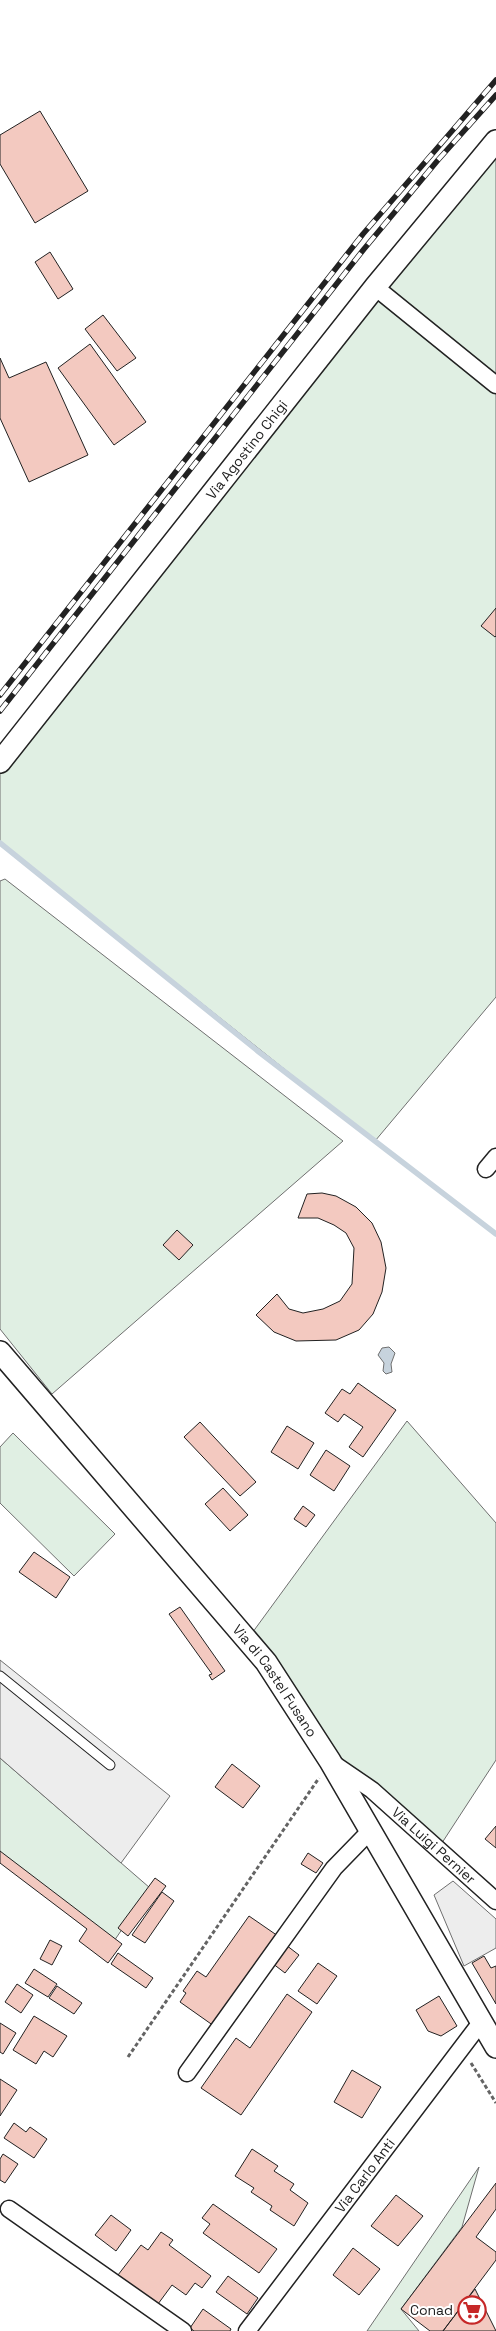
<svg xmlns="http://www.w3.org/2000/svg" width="496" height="2331" font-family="'Space Grotesk',sans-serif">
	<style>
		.green { fill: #e0efe3; stroke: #6f6f6f }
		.parking { fill: #ededed; stroke: #6f6f6f }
		.water { fill: #c7d3dd; stroke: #6f6f6f }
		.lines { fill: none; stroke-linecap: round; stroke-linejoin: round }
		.stream { stroke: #c7d3dd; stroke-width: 5.5 }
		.building { fill: #f3c9c0; stroke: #222 }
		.service-casing { stroke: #222; stroke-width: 11 }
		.minor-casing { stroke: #222; stroke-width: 19 }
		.tertiary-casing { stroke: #222; stroke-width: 24 }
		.path { stroke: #646464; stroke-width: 3; stroke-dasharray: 4 2.5; stroke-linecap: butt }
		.service { stroke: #fff; stroke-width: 9 }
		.minor { stroke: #fff; stroke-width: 16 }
		.tertiary { stroke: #fff; stroke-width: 21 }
		.rail-casing { stroke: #222; stroke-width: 5.5 }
		.rail { stroke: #fff; stroke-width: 4; stroke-dasharray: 11; stroke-linecap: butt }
		.labels { text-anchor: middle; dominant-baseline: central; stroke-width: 4; stroke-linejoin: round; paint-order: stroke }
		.street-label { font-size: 14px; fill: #222; stroke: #fff }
		.poi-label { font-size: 14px; fill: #222; stroke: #fff; text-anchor: end }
	</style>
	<rect width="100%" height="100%" fill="#fff"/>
	<path class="green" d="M496,141v856l-121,144 -375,-298v-81z
		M5,879l338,262 -291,253 -52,-65v-448z
		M407,1421l89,102v237l-58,89 -108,-88 -83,-121z
		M13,1433l102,101 -41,42 -74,-73v-56z
		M0,1758l150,130 -40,59 -110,-88z
		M479,2167l-17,60 -61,82 18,22h-52z"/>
	<path class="parking" d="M0,1660l170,136 -49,67 -121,-105z
		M453,1881l43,38v29l-32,18 -30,-71z"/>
	<path class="water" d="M389,1347l6,6 -4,11 1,8 -6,2 -3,-3 1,-8 -6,-8 4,-7z"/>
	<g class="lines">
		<path class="stream" d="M0,843l259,209 237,182"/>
	</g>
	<path class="building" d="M40,111l48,80 -53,32 -35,-59v-29z
		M50,252l23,37 -15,10 -23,-37z
		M103,315l33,43 -19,13 -32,-42z
		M90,344l56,78 -32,23 -56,-77z
		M0,358l9,20 37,-16 42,93 -59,27 -29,-64z
		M496,608v28l-1,1 -14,-11z
		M322,1193l14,3 20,11 16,16 9,19 5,26 -4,24 -9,22 -14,16 -23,10 -40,1 -22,-9 -18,-17 21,-21 12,15 14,4 20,-4 17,-8 12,-17 2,-36 -8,-15 -12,-8 -16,-7h-20l9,-24z
		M177,1230l16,15 -14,15 -16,-15z
		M358,1383l38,27 -33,47 -14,-10 14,-20 -19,-13 -6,8 -13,-9 17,-24 8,5z
		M200,1422l56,60 -16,14 -56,-59z
		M287,1426l27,17 -16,26 -27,-17z
		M326,1450l24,16 -16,25 -24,-16z
		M223,1488l25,27 -18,16 -25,-27z
		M303,1506l12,9 -9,12 -12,-8z
		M34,1552l36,25 -14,21 -37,-26z
		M180,1607l45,64 -13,9 -3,-5 3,-1 -43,-60z
		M232,1764l28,22 -17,22 -28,-21z
		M496,1826v22l-11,-9z
		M0,1851l122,93 -14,19 -29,-22 8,-12 -87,-66z
		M308,1853l15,10 -7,10 -15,-9z
		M155,1878l11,8 -38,50 -10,-8z
		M162,1892l12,9 -29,42 -13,-8z
		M249,1916l29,20 -64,90 -34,-24 6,-9 -3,-2 14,-20 9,6z
		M50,1940l12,6 -10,19 -12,-6z
		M286,1945l13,10 -14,18 -13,-10z
		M118,1953l35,25 -7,10 -35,-24z
		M484,1956l7,12 5,-2v38l-24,-41z
		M318,1963l19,13 -20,28 -19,-13z
		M34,1969l23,15 -9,13 -23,-14z
		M17,1984l16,11 -12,18 -16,-11z
		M57,1986l25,17 -8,11 -25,-16z
		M287,1994l25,18 -71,103 -40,-27 35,-50 14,10z
		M439,1996l18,30 -16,10 -13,-5 -12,-21z
		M34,2016l33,20 -14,21 -9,-6 -8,13 -23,-14z
		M0,2023l16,10 -13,21 -3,-2z
		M352,2070l29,17 -19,31 -28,-16z
		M0,2079l17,11 -17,26z
		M14,2123l12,9 4,-5 17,12 -13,19 -30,-20z
		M252,2149l26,17 -4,5 20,13 -4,6 18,13 -14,23 -24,-16 2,-4 -21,-14 3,-4 -19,-12z
		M3,2154l15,10 -13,19 -5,-3v-21z
		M496,2183v26l-20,28 20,15v8l-53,71h-13l-29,-22z
		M396,2195l27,21 -25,30 -27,-20z
		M213,2204l64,45 -18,24 -56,-40 7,-9 -8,-6z
		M111,2215l20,15 -15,21 -21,-16z
		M161,2232l12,8 -4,5 42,31 -9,12 -7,-5 -9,12 -14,-10 -14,19 -40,-29 23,-30 7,5z
		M353,2248l27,21 -21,26 -26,-20z
		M228,2276l30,22 -11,16 -31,-22z
		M475,2289l21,42h-53z
		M203,2309l28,20 -1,2h-36l-4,-3z"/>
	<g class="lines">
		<g class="service-casing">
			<path id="service" d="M0,1676l110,89"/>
		</g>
		<g class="minor-casing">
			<g id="minor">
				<path d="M375,287l121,98"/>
				<path d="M486,1169l10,-12"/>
				<path id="s1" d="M334,1764l38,26 124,111"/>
				<path d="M187,2073l147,-205 36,-37"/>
				<path d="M9,2209l174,122"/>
				<path id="s2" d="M247,2331l235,-310"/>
			</g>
		</g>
		<g class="tertiary-casing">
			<g id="tertiary">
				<path id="s3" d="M0,762l375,-475 121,-146"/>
				<path id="s4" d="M0,1352l266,310 64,99 166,286"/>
			</g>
		</g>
		<path class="path" d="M128,2057l191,-279
			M471,2063l25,40"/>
		<use href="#service" class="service"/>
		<use href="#minor" class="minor"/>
		<use href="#tertiary" class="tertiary"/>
		<g class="rail-casing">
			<path id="rail" d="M0,695l363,-461 133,-154
				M0,711l364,-462 74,-89 58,-65"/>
		</g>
		<use href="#rail" class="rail"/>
	</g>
	<defs>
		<g id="supermarket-ring" transform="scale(1.4375)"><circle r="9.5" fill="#fff" stroke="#c62828" stroke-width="1.5"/><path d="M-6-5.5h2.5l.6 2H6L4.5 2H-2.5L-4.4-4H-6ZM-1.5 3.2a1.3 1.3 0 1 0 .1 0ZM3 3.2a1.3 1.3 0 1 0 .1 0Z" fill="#c62828"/></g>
	</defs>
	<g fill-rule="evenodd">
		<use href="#supermarket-ring" x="472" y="2310"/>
	</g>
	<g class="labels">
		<g class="street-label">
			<text stroke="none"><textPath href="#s3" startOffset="398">Via Agostino Chigi</textPath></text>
			<text stroke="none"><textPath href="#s4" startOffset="429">Via di Castel Fusano</textPath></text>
			<text stroke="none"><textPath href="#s1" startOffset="129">Via Luigi Pernier</textPath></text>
			<text stroke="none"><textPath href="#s2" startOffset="195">Via Carlo Anti</textPath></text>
		</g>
		<g class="poi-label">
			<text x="453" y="2310">Conad</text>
		</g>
	</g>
</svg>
